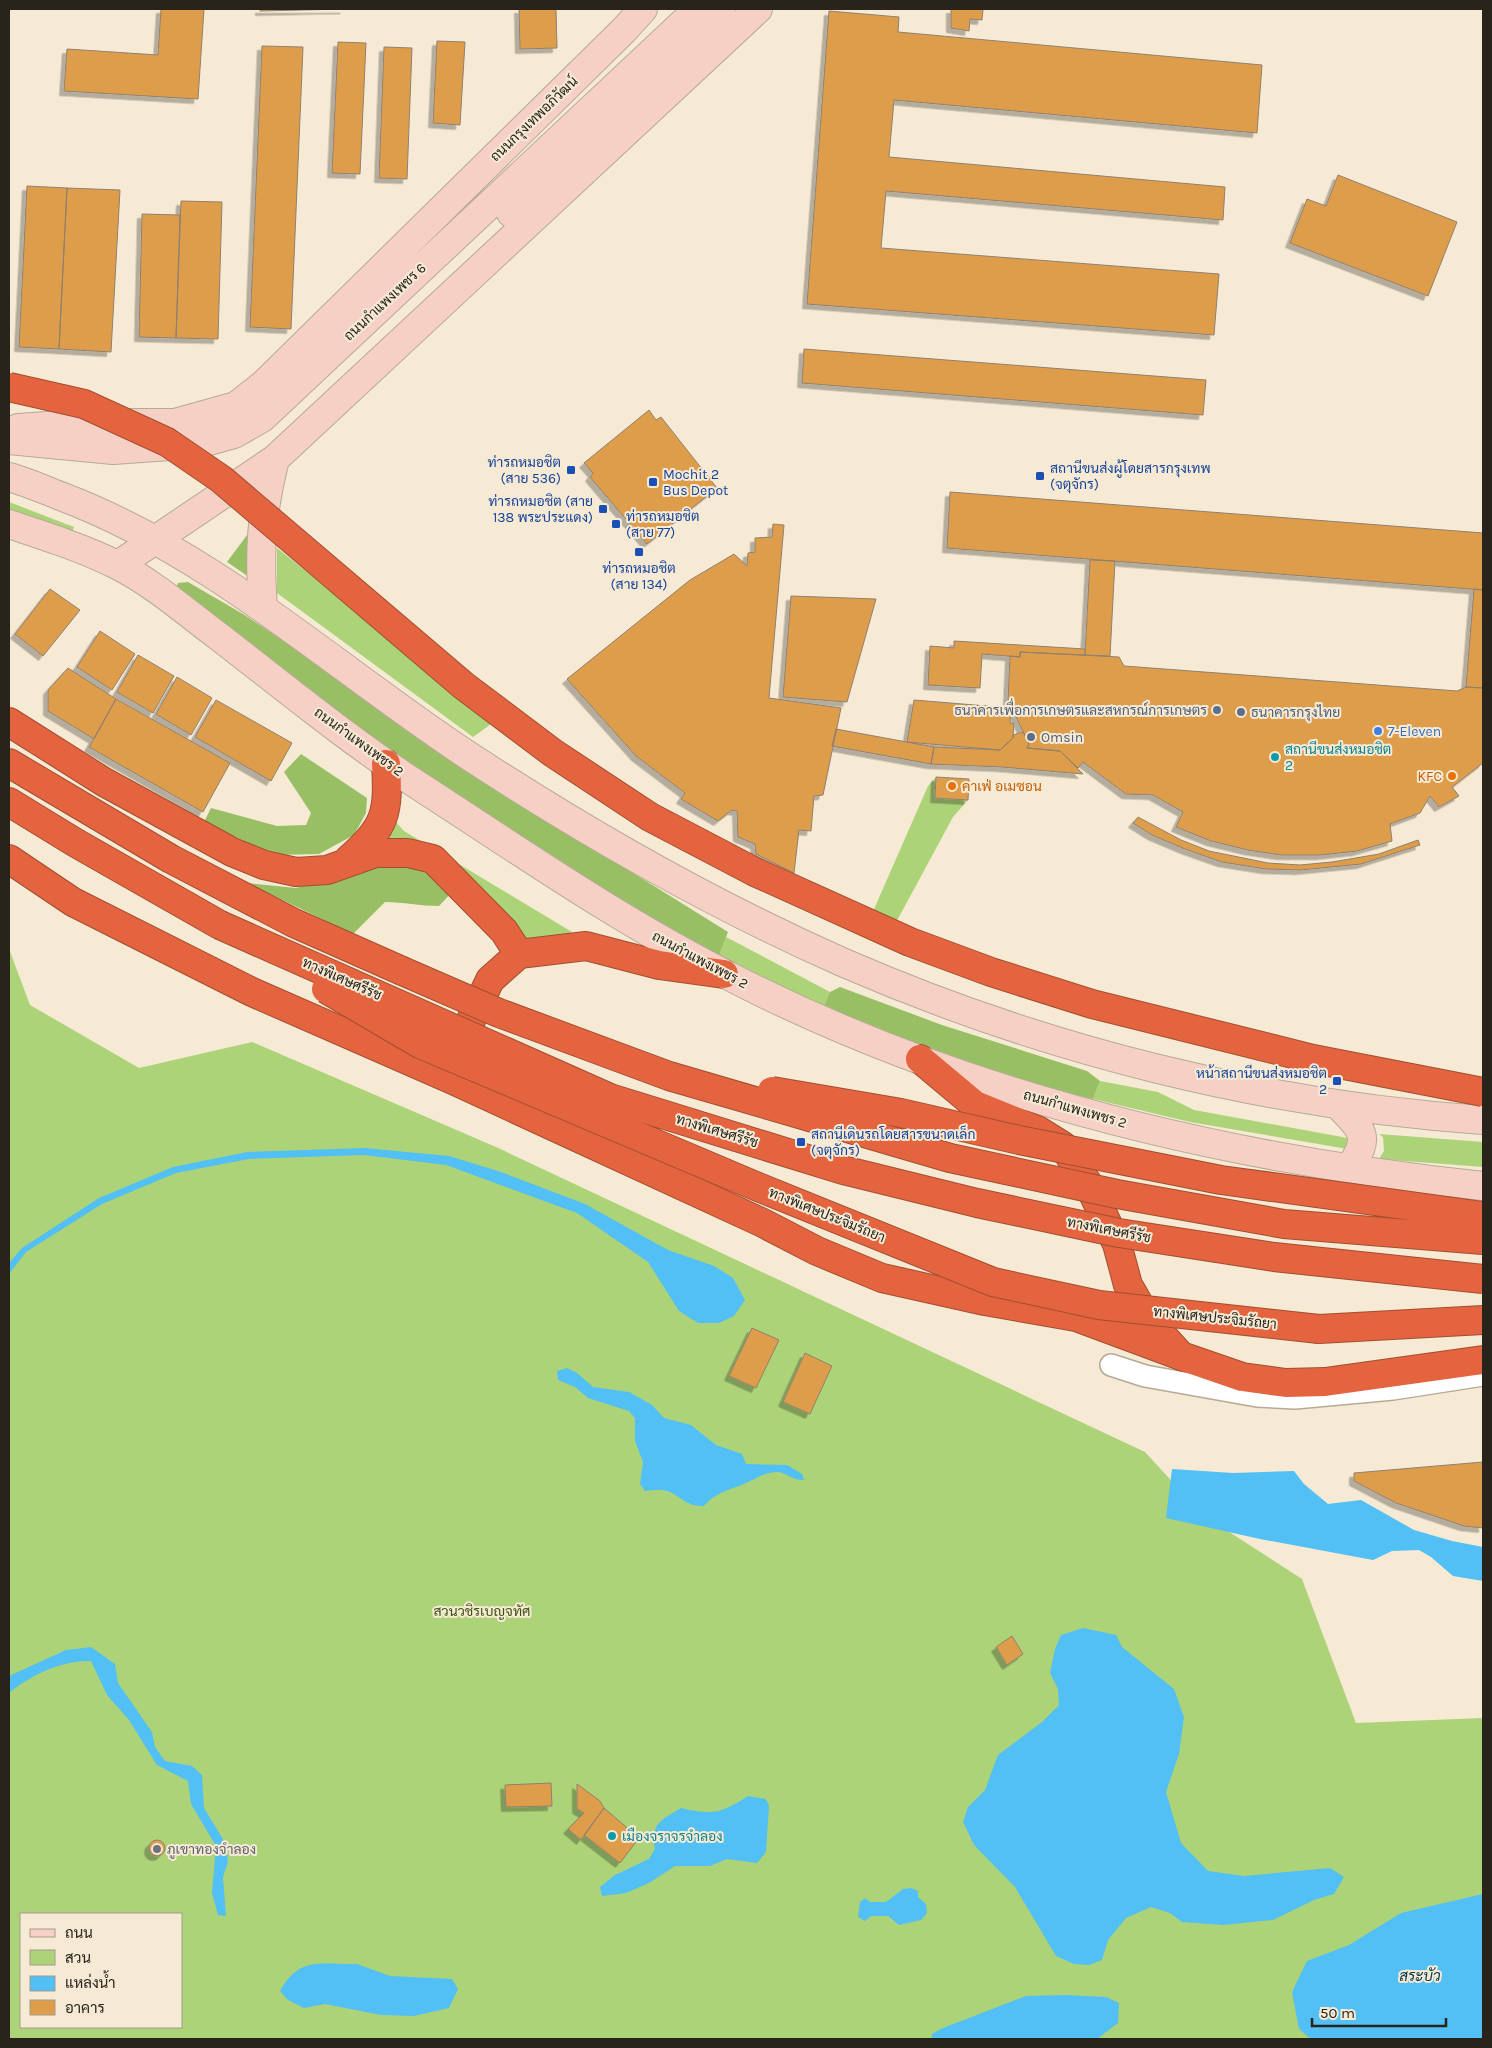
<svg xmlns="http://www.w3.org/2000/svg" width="1492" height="2048" font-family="Karla,Sarabun,sans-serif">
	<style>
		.green { fill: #add379; fill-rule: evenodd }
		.forest { fill: #99bf65 }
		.water { fill: #52bff5 }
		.building { fill: #de9d4b; stroke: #8f806f; filter: url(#shadow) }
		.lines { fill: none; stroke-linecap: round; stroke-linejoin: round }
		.street-casing { stroke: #b5aa96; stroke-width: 24 }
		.secondary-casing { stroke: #b5aa96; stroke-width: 30 }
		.highway-casing { stroke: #a24e32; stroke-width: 30 }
		.street { stroke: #fff; stroke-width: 21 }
		.secondary { stroke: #f7d0c5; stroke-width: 28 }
		.highway { stroke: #e3643e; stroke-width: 28 }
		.highway-bridge-casing { stroke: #a24e32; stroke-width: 30; stroke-linecap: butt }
		.highway-bridge { stroke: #e3643e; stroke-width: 28 }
		.transit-dot { fill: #1a4fb4; stroke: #f6ead5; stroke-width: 2 }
		.service-dot { fill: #5c6f8a; stroke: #f6ead5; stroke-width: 2 }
		.shop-dot { fill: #3f7fe0; stroke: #f6ead5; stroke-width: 2 }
		.culture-dot { fill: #0f9aa8; stroke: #f6ead5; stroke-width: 2 }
		.food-dot { fill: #e8710a; stroke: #f6ead5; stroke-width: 2 }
		.worship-dot { fill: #6b7280; stroke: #f6ead5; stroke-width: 2 }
		.labels { text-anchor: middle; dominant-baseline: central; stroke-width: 4; stroke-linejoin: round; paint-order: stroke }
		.street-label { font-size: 14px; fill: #28241c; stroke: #f6ead5 }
		.transit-label { font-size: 14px; fill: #164399; stroke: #f6ead5; text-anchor: start }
		.service-label { font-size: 14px; fill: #4e5e75; stroke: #f6ead5; text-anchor: start }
		.shop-label { font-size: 14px; fill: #366cbe; stroke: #f6ead5; text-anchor: start }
		.culture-label { font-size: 14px; fill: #0d838f; stroke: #f6ead5; text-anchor: start }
		.food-label { font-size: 14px; fill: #c56008; stroke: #f6ead5; text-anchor: end }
		.park-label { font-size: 14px; fill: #3b5212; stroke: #f6ead5 }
		.worship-label { font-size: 14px; fill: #5b616d; stroke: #f6ead5; text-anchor: start }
		.water-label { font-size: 15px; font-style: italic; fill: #06384d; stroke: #f6ead5 }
	</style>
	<defs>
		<filter id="shadow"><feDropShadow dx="-4.5" dy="4.5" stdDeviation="0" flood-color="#0004"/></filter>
	</defs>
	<rect width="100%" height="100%" fill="#f6ead5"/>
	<path class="green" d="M9,502l65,25 -3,8 -62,-24z
		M277,548l217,174 -21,15 -196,-144z
		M936,777l-1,21 33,2 -15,17 -60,111 -22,-12 57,-130z
		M396,822l8,9 168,101 -10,8 -38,2 -68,-81 -27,-9 -51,-8z
		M726,937l104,55 -7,16 -104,-52z
		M9,949l21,56 109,63 113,-26 244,105 649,305 58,63 99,64 54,144 127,-5v321h-1474zM21,1914h160v113h-160z
		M1100,1081l58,11 36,18 159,29v11l-163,-28 -97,-23z
		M1379,1134l104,8v25l-104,-8 5,-8 -1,-14z"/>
	<path class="forest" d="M247,535l2,42 -22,-15z
		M188,582l55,32 395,262 90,56 -9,24 -96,-50 -221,-147 -227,-169 3,-7z
		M301,754l66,44 -1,15 -12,22 -35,19 -45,1 -70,-33 7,-14 66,18 29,-1 5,-12 -27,-41z
		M392,864l30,4 32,22 -15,16c-19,0 -36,-4 -54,-4l-32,32 -106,-51 49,5 68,-20z
		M840,987l102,38 145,46 13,10 -7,18 -39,-9 -85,-25 -146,-57 7,-16z"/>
	<path class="water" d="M365,1148l84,8 52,16 84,32 83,46 46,16 19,12 12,22 -11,16 -15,7h-21l-19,-12 -31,-49 -71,-49 -131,-48 -82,-10 -115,4 -73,14 -74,31 -76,48 -17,22v-11l13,-15 77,-50 74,-31 74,-15z
		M567,1368l10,5 16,14 36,5 23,13 12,13 27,7 25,20 26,9 4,10 41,1 15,9 2,6c-10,1 -17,-7 -26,-8 -13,0 -19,5 -30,10 -18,9 -30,8 -44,24 -16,0 -20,-6 -32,-13 -9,-5 -18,-3 -27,-2l-5,-7 3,-22 -8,-21v-23l-6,-7 -41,-13 -13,-11 -17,-7 -1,-9z
		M1172,1469l61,4 61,-2 10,13 24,20 33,-4 53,30 38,11 31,6v34l-30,-5 -22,-19 -12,-7 -27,1 -19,9 -113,-21 -94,-21z
		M1083,1628l33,7 6,12 52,42 10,28 -5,37 -13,38 15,51 27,28 36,5 86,-8 14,9 -10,17 -20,6 -41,20 -50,5 -41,-3 -12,-9 -19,-6 -25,11 -18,22 -6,20 -13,5 -15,-1 -18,-8 -41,-69 -41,-42 -11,-23 5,-15 17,-17 13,-35 44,-33 17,-17 -1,-16 -8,-16 5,-24 6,-14z
		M91,1647l24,17 3,19 34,49 3,15 10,14 27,5 10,9 2,33 22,36 2,18 -5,15 3,39 -8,-1 -6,-22 4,-47 -25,-42 -3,-23 -31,-16 -28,-45 -22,-25 -16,-34c-29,-1 -60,14 -82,32v-17l57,-26z
		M748,1796l18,3 3,7 -3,46 -9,11 -30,-4 -17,7h-35l-26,17 -23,10 -24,3 -2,-9 15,-12 34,-16 6,-10c-5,-25 6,-29 26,-41 31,7 40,6 67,-12z
		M911,1888l7,3v6l8,7 1,9 -6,7 -22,5 -11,-9h-17l-6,5 -7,-4 2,-15 5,-4 5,4h16l17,-13z
		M1483,1894v145h-172l-12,-10 -7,-37 15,-31 42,-16 52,-32z
		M357,1964l33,12 62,3 6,10 -9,19 -35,8 -33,-1 -56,-11 -21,4 -16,-8 -8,-9c20,-36 41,-26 77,-27z
		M1066,1995l40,2 13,6 -1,20 -21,16h-165v-5l11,-6 83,-32z"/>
	<path class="building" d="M161,9h43l-6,90 -134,-8 3,-42 91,6z
		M260,9h85l-85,2z
		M519,9h37l1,39 -37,1z
		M951,9h32l-1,11 -12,-1 -1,12 -18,-3z
		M829,11l70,6 -1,15 364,33 -5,68 -363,-33 -5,57 336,30 -2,33 -337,-29 -5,57 338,26 -5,61 -407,-31z
		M437,41l28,1 -5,83 -27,-2z
		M338,42l28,1 -6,131 -28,-1z
		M262,46l41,1 -12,282 -41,-2z
		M384,47l28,1 -5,131 -28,-1z
		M1338,175l119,47 -29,74 -138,-53 17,-44 19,7z
		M27,186l40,2 -8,161 -40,-2z
		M67,188l53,2 -9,162 -52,-3z
		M181,201l41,1 -4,137 -42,-1z
		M142,214l38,1 -4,123 -37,-1z
		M804,349l402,31 -3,35 -401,-32z
		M649,410l7,10 5,-3 56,71 -70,56 -57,-67 3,-4 -9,-10z
		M950,492l533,41v57l-536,-42z
		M773,524l11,1 -15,173 72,10 -18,87 -9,1 -3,35 -12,-1 -5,43 -38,-19 -1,-10 -17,-7 -1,-26 -5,-1 -14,11 -37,-22 4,-6 -49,-37 -69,-77 123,-99 44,-26 13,12 1,-13 7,-1v-14l17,-1z
		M1090,560l25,1 -5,95 -25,-1z
		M50,589l30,21 -37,46 -28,-22z
		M1474,589l9,1v98l-17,-1z
		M791,596l85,3 -29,103 -64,-5z
		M100,631l35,23 -23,36 -35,-23z
		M954,641l131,8v6l-65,-3v5l-38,-3 -2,34 -52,-3 2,-39 24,2z
		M1020,652l99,5 5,9 333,25 9,-4 17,1v75l-31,24 7,9 -20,11 -9,-11 -10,17 -30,11 2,17 -35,10 -36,4h-40l-33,-5 -37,-9 -35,-14 7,-15 -30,-17 -27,-1 -43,-32 -5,6 -18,-17 -33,-3 2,-4 -21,-44 2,-44 10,1z
		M138,655l36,21 -21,37 -36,-21z
		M68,668l48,31 -22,40 -46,-28v-21z
		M177,677l35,21 -21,37 -35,-21z
		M116,699l114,64 -27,49 -114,-65z
		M216,700l76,43 -21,38 -76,-44z
		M914,700l97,8 -1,15h4l-1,15 -13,12 -93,-8z
		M836,729l98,18 -3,17 -99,-18z
		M1023,732l6,12 -2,4 33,3 23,23 -81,-7 -71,-3 3,-17 66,3 13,-12v-3z
		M936,777l33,2 -1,21 -33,-2z
		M1138,817l43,23 28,11 59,12 32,2 32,-3 47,-8 39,-14 2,5 -59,19 -61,6 -34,-1 -44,-7 -37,-13 -33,-14 -19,-12z
		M752,1328l27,12 -23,48 -27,-12z
		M805,1353l27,13 -22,48 -27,-12z
		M1483,1462v66l-19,-2 -68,-23 -42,-22v-8z
		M1012,1636l11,18 -16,11 -11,-18z
		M551,1783l1,23 -46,1 -1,-22z
		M577,1784l23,17 4,7 -23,32 -13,-11 16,-16 -7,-4z
		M604,1808l35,30 -19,25 -36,-28z
		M149 1848a8 8 0 1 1 16 0a8 8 0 1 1-16 0Z"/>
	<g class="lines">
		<g class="street-casing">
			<path id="street" d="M1111,1365l34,11 112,20 38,2 98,-9 90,-14"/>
		</g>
		<g class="secondary-casing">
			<path id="secondary" d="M511,213l196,-188 14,-16
				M18,428l72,-5h85l61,-17 28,-22 360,-354 19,-21
				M9,440l104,10 85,-6 36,-10 28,-16 436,-409
				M9,477c18,5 36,13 54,20 152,58 272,171 406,259 118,77 244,149 373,206 202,88 421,143 641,158
				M9,524c36,12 74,24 108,41 36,18 69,47 101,71 65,50 129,103 198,148 102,66 201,135 309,190 235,122 496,184 758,212
				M118,565l157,-106 483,-450
				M263,608c-4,-57 -2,-93 12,-149
				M1339,1106c24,24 32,31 11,61"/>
		</g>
		<g class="highway-casing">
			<path id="highway" d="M9,722l95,60 128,70 32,13 32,7 31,-2 48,-17h33l25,6 71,72 15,23
				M9,763l162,96 123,64 106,47
				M9,802l67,41 144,82
				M9,859l64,43 179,90 201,88 310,143 54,28 65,27 103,23 91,16 105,39
				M349,859c37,-32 40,-46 37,-95
				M455,1054l35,-74 29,-26 67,-8 73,19 65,9
				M920,1059l55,46 64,26 24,15 26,39 28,59 11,41 19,33 34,38 61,21 44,6 39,-1 158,-22
				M1319,1329l164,-9"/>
		</g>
		<use href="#street" class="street"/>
		<use href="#secondary" class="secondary"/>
		<use href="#highway" class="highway"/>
		<g class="highway-bridge-casing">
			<path id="highway-bridge" d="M9,387l75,17 83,38 54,37 243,207 89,67 97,64 105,55 155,70 81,30 101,32 221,55 170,33
				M220,925l390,173 233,72 134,33 142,30 155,24 209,22
				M400,970l99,43 170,63 281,82 167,36 167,30 199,16
				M326,989l94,55 338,143 235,95 106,23 220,24
				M772,1091l129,22 118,27 202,40 262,36"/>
		</g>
		<use href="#highway-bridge" class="highway-bridge"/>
	</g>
	<g class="transit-dot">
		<rect x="566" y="465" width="10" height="10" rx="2.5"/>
		<rect x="1035" y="471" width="10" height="10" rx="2.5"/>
		<rect x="648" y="477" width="10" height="10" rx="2.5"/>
		<rect x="598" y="504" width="10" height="10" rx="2.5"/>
		<rect x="611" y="519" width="10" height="10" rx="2.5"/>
		<rect x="634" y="547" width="10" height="10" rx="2.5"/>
		<rect x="1332" y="1076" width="10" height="10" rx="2.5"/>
		<rect x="796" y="1137" width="10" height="10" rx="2.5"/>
	</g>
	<g class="service-dot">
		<circle cx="1217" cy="710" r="5"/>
		<circle cx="1241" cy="712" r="5"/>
		<circle cx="1031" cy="737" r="5"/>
	</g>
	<circle class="shop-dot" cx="1378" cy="731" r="5"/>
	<g class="culture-dot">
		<circle cx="1275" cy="757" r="5"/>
		<circle cx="612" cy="1836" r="5"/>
	</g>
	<g class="food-dot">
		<circle cx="1452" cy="776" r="5"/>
		<circle cx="952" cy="786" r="5"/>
	</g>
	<circle class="worship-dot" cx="157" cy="1849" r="5"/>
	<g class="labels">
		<g class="street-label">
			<text transform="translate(534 119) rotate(-44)">ถนนกรุงเทพอภิวัฒน์</text>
			<text transform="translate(385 302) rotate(-43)">ถนนกำแพงเพชร 6</text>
			<text transform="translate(359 742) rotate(36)">ถนนกำแพงเพชร 2</text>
			<text transform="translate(700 960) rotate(28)">ถนนกำแพงเพชร 2</text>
			<text transform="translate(342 979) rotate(24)">ทางพิเศษศรีรัช</text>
			<text transform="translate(1075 1109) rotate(16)">ถนนกำแพงเพชร 2</text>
			<text transform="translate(717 1131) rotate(17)">ทางพิเศษศรีรัช</text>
			<text transform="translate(827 1215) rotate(22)">ทางพิเศษประจิมรัถยา</text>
			<text transform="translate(1109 1230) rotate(11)">ทางพิเศษศรีรัช</text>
			<text transform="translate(1215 1318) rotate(6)">ทางพิเศษประจิมรัถยา</text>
		</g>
		<g class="transit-label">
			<text x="561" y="462" text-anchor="end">ท่ารถหมอชิต<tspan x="561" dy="16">(สาย 536)</tspan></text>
			<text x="1050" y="468">สถานีขนส่งผู้โดยสารกรุงเทพ<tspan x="1050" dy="16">(จตุจักร)</tspan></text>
			<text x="663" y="474">Mochit 2<tspan x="663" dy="16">Bus Depot</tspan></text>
			<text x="593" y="501" text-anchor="end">ท่ารถหมอชิต (สาย<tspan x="593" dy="16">138 พระประแดง)</tspan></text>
			<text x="626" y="516">ท่ารถหมอชิต<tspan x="626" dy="16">(สาย 77)</tspan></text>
			<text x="639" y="568" text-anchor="middle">ท่ารถหมอชิต<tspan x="639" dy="16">(สาย 134)</tspan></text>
			<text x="1327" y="1073" text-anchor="end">หน้าสถานีขนส่งหมอชิต<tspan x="1327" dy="16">2</tspan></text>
			<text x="811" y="1134">สถานีเดินรถโดยสารขนาดเล็ก<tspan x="811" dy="16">(จตุจักร)</tspan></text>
		</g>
		<g class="service-label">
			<text x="1207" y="710" text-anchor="end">ธนาคารเพื่อการเกษตรและสหกรณ์การเกษตร</text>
			<text x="1251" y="712">ธนาคารกรุงไทย</text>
			<text x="1041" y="737">Omsin</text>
		</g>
		<g class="shop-label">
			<text x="1388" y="731">7-Eleven</text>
		</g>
		<g class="culture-label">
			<text x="1285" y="749">สถานีขนส่งหมอชิต<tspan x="1285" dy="16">2</tspan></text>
			<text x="622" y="1836">เมืองจราจรจำลอง</text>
		</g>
		<g class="food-label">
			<text x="1442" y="776">KFC</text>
			<text x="962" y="786" text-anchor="start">คาเฟ่ อเมซอน</text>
		</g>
		<g class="park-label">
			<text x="482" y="1611">สวนวชิรเบญจทัศ</text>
		</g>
		<g class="worship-label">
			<text x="167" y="1849">ภูเขาทองจำลอง</text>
		</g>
		<g class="water-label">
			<text x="1420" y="1976">สระบัว</text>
		</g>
	</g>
	<rect width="1492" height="2048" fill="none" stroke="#28241c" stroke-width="20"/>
	<rect x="20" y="1913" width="162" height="115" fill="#f6ead5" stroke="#a49b8b"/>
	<rect x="30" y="1929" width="25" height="8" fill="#f7d0c5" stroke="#a49b8b"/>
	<text x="65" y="1938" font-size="15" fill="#28241c">ถนน</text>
	<rect x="30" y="1950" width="25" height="15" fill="#add379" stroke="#a49b8b"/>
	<text x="65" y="1963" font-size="15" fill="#28241c">สวน</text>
	<rect x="30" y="1976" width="25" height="15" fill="#52bff5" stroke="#a49b8b"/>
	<text x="65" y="1988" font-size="15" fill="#28241c">แหล่งน้ำ</text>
	<rect x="30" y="2000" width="25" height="15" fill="#de9d4b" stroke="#a49b8b"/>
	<text x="65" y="2013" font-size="15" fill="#28241c">อาคาร</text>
	<path d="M1312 2018v8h134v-8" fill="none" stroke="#28241c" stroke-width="2.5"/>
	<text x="1320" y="2018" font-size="15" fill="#28241c" stroke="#f6ead5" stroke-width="4" paint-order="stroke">50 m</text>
</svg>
